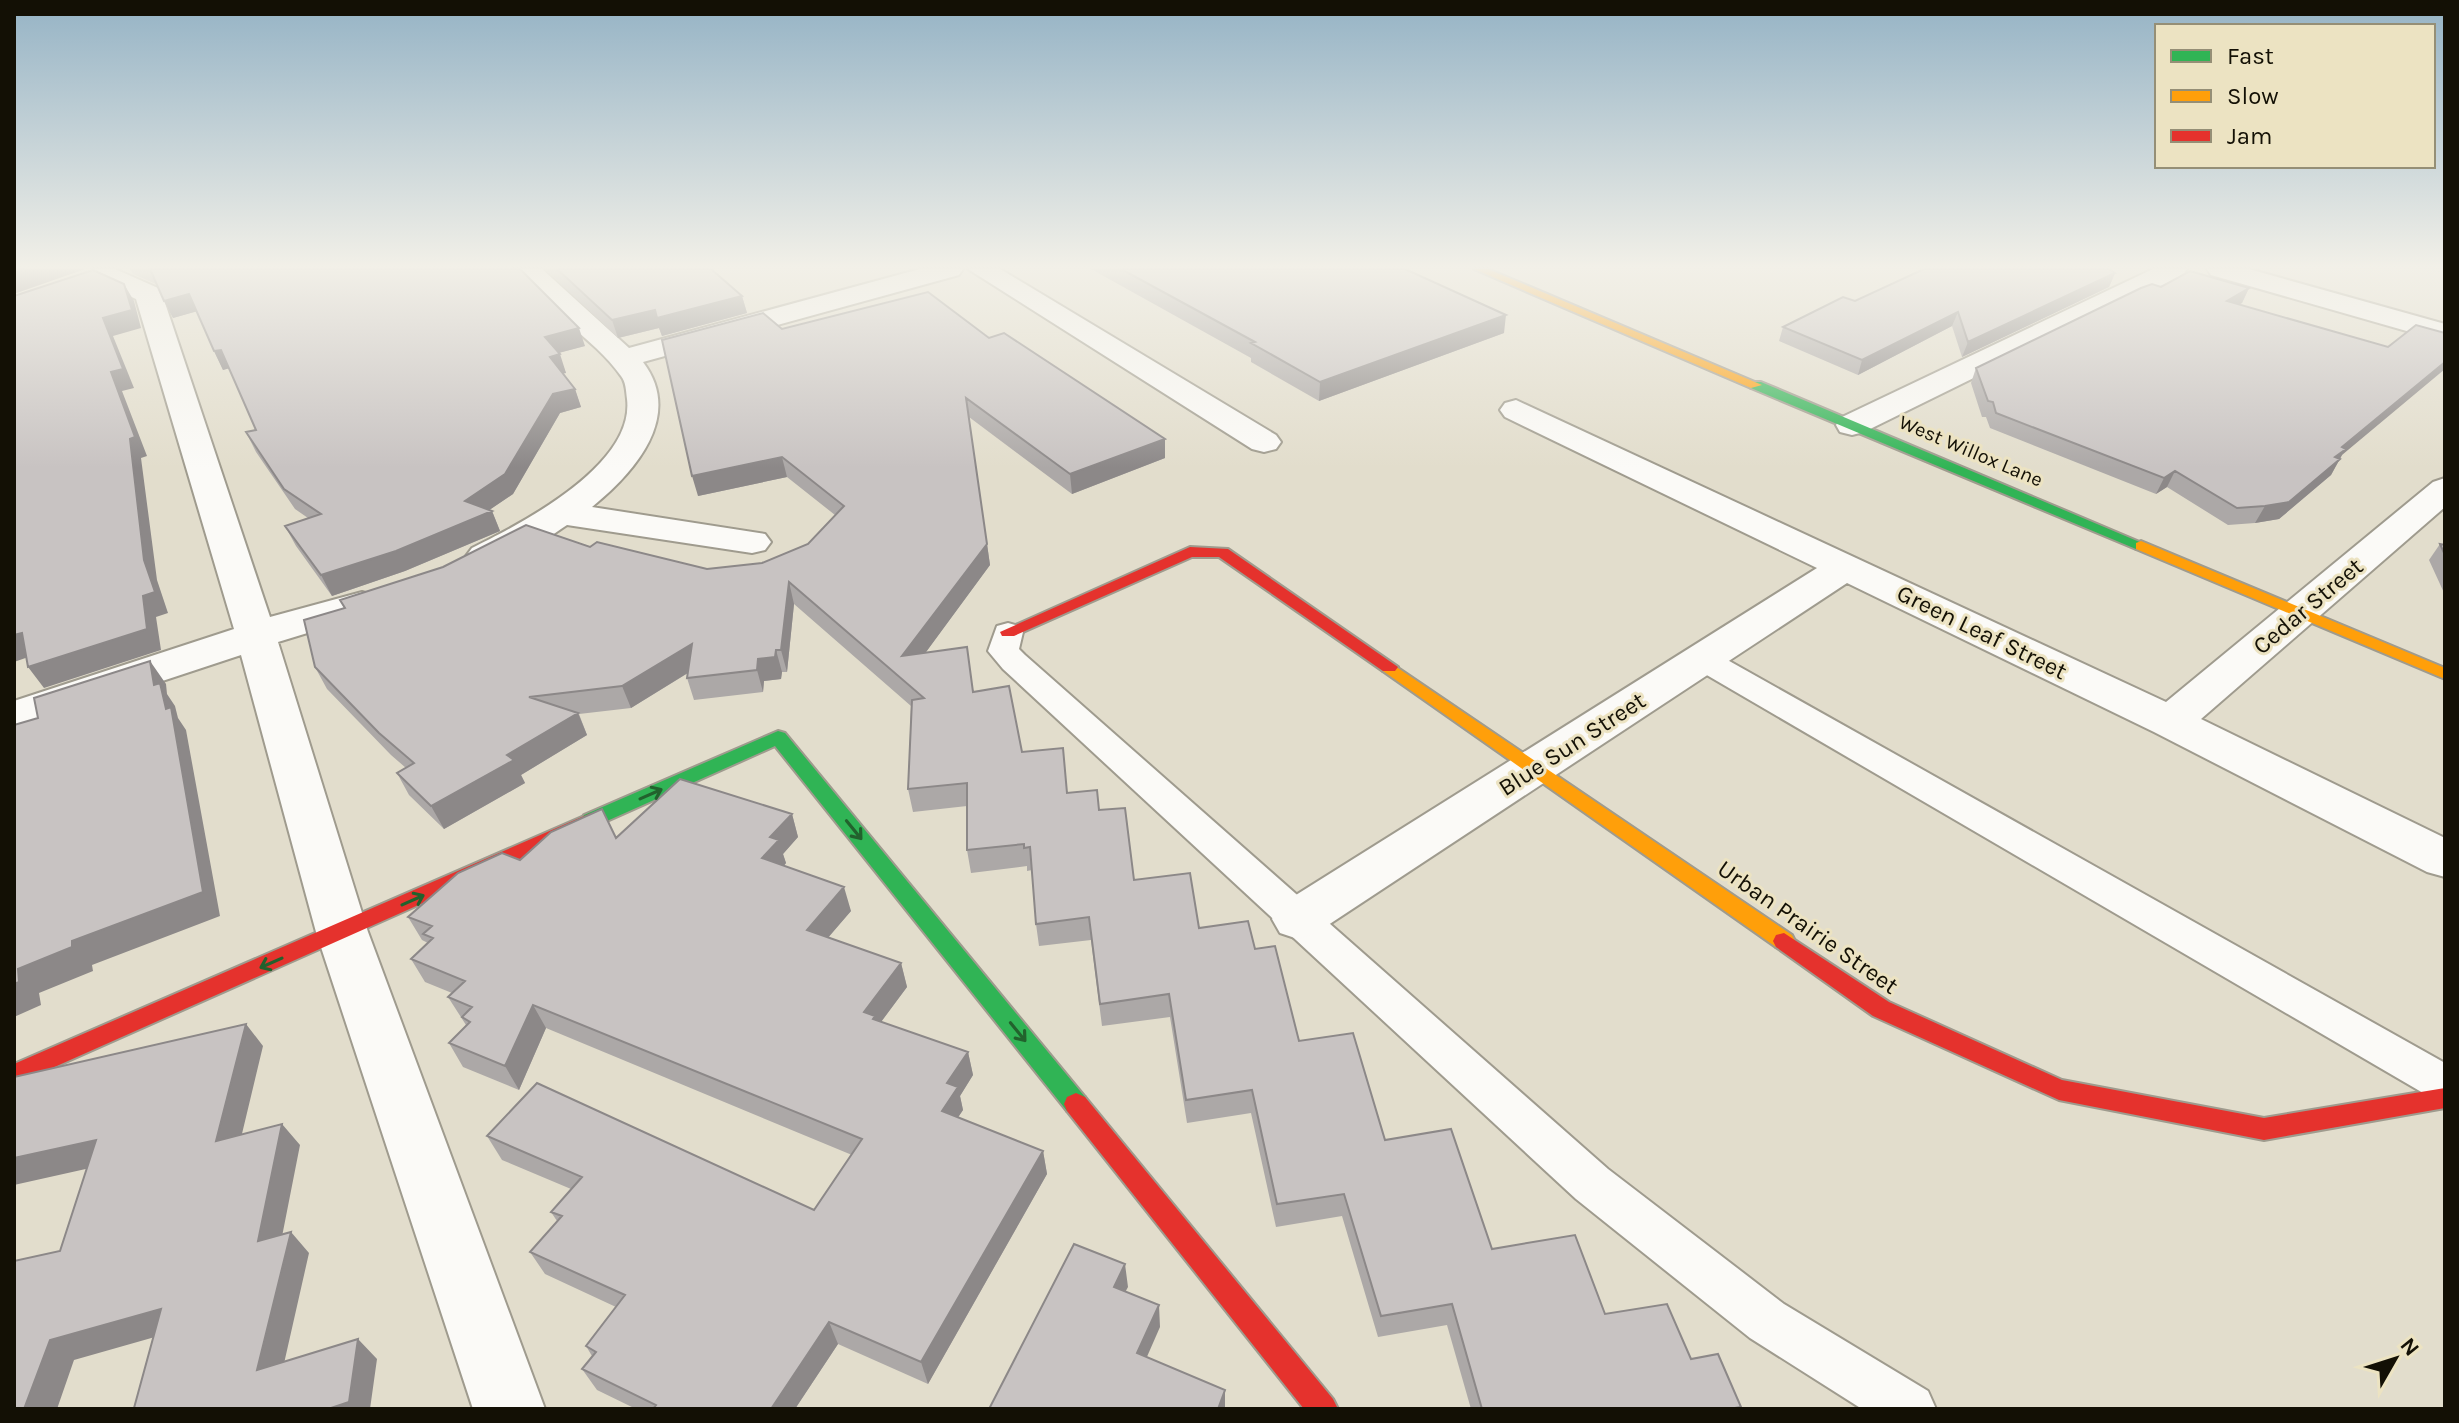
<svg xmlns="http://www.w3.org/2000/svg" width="2459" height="1423" font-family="Karla,sans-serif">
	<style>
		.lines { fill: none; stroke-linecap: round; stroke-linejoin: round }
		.lane-casing { stroke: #9f9b8e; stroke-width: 4 }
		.street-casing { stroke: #9f9b8e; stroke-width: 4 }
		.fast-casing { stroke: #9f9b8e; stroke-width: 4 }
		.slow-casing { stroke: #9f9b8e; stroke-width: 4 }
		.jam-casing { stroke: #9f9b8e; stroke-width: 4 }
		.path { stroke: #d6d4cf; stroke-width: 3; stroke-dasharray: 3 4; stroke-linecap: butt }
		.lane { fill: #fbfaf7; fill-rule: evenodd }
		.street { fill: #fbfaf7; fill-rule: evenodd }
		.fast { fill: #30b455; fill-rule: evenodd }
		.slow { fill: #ff9f0a; fill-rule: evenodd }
		.jam { fill: #e5322d; fill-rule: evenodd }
		.wall { fill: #aca8a7 }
		.shaded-wall { fill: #8c8888 }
		.building { fill: #c8c3c2; stroke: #8c8888; stroke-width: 2 }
		.oneway { stroke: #22622d }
		.labels { text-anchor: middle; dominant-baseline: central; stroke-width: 6; stroke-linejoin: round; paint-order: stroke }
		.far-street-label { font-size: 20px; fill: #131005; stroke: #ece3c2 }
		.street-label { font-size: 24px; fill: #131005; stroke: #ece3c2 }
	</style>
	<rect width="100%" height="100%" fill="#e2ddcc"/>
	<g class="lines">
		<g class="lane-casing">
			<path id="lane" d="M1008,623l11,3 4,6 -4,17 6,6 583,514 176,135 144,87 8,18h-74l-112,-71 -174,-139 -573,-530 -15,-18 9,-25z
				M1704,651l11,2 730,410v39l-15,-5 -737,-430 -4,-7 4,-7z"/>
		</g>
		<g class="street-casing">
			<path id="street" d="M94,269h21l43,19 4,6 108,323 92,-25 14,4 6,8 -6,8 -98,30 90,290 177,477h-72l-157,-477 -75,-277 -227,75v-29l220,-72 -98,-330 -41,-19 -4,-6z
				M513,269h29l87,79 291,-79h43l-4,6 -316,87c41,54 -8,110 -51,145l173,27 6,8 -6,8 -13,3 -185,-28c-26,17 -63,47 -95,39l-6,-8 6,-8c49,-24 163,-83 155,-149 -1,-8 -1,-17 -6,-23 -28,-40 -81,-67 -108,-107z
				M968,269h32l276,166 5,7 -5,7 -12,3 -12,-3z
				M2153,269h34l-4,6 -319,157 -12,3 -12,-3 -4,-7 4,-7z
				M2207,269h42l196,55v18l-234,-67z
				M1516,400l650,302 267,-220 12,-4v29l-244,212 244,119v39l-18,-5 -273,-140 -307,-149 -531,350 -18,6 -18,-6 -8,-14 8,-14 537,-337 -312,-151 -5,-7 5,-7z"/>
		</g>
		<g class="fast-casing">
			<path id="fast" d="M1751,382h10l388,164 -3,3h-10l-385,-161z
				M778,731l7,2 300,364 3,7 -3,7 -9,4 -9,-4 -292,-365 -177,79h-14l-3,-5 3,-5z"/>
		</g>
		<g class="slow-casing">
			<path id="slow" d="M1474,269h14l274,116 -11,3z
				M2141,541l304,127v11l-309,-130v-6z
				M1389,662l403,273 3,6 -3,6 -8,2 -8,-2 -393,-276 -3,-4z"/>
		</g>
		<g class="jam-casing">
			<path id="jam" d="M1190,547l38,2 170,118 -3,4h-12l-164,-114h-27l-178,79h-12l-2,-4z
				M591,813l7,2 3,5 -3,5 -584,260v-21z
				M1784,933l105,69 173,78 202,38 181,-30v20l-181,32 -205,-40 -186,-84 -97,-69 -3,-6 3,-6z
				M1076,1093l9,4 248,302 5,10h-34l-237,-298 -3,-7 3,-7z"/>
		</g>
		<path class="path" d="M2424,269l21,2"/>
		<use href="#lane" class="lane"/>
		<use href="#street" class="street"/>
		<use href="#fast" class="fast"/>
		<use href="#slow" class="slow"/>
		<use href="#jam" class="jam"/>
	</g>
	<path class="wall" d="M130,269h390l65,77 -27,7 8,20h-3l12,16 6,18 -21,6 -47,81 -24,16 3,1 8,20 -95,40 -73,25 -36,-50 -11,-20 23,-8 -13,-9 -39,-57 -10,-20 10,-2 -27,-62 -6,2 -9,-19 -17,-40 -24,7 -9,-17 -6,-16 -25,-11z
		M545,269h166l31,27 5,17 -85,23 -3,-8 -41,10z
		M1091,269h314l99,64 -185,68 -68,-39v-4z
		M2115,273l-6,14 -147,70 -10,-31 -94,49 -79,-34 4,-14 72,-26z
		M2161,287l88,1 -7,15 -3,1 103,151 -11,20 -52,44 -24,4 -27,2 -61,-38 -11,7 -166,-66 -4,-11h-4l-11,-34 5,-15z
		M782,329l207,9 176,101v19l-93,36 -103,-77 21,148 -65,88 49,39 48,60 46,41 31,17 35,70 65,48 56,21 44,92 86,99 107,109 113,65 86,45 50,48 -1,2h-269l-24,-84 -69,12 -36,-121 -66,11 -25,-114 -64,10 -17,-106 -68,9 -11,-86 -52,6 -3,-22 -4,-54 -5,1v-5l-56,7 -4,-23v-44l-54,6 -5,-23 3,-83 -117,-102 -7,68h-5l-1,7 -17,2 -1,11 -69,8 -7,-22 1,-5 -57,35 -52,6 8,21 -66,40 4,8 -81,46 -35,-34 -12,-22 9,-5 -15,-13 -64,-66 -12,-22 29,-59 -4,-8 250,-53 117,22 55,-6 46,-19 27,-29 -48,-38 -89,19z
		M2440,544l5,1v50l-16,-35z
		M792,814l6,23 -15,17 3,9 -2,3 67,45 -23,26 73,26 6,24 -26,35 87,30 5,23 -13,21 3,14 -5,7 85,34 4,23 -119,210 -90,-40 -43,65h-159l-39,-19 -15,-21 10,-13 -6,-10 30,-39 -71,-33 -15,-22 27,-31 -6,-9 20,-23 -69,-29 -15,-24 327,74 38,-55 -306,-127 -27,62 -56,-23 -14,-24 17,-18 -18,-28 4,-4 -27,-11 -14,-23 17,-16 -6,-3 -14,-23 112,-57 96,-22z"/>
	<path class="shaded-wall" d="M27,269h58l-71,25v-21z
		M2115,273l-6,14 -147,70 6,-15z
		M124,284l10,17 7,27 -28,8 21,52 -12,3 25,65 -6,2 16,122 11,33 -12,4 5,33 -117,38 -16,-21 115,-71 1,-36 -33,-188 -8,-54z
		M2249,288l-7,15 -22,12 7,-14z
		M189,294l9,17 -25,7 -9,-17z
		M742,296l5,17 -85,23 -3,-8 -41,10 -6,-18 43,-10z
		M1958,312l-6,14 -94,49 4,-15z
		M1506,315l-2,18 -185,68 1,-19z
		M579,328l6,18 -34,9 -6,-18z
		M221,350l9,18 -7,2 -9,-19z
		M560,354l6,19 -9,2 -7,-18z
		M2445,362v7l-103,86 -11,20 -52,44 -24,4 10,-17 77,-59z
		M575,389l6,18 -21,6 -47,81 -31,21 10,-4 8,20 -95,40 -73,25 -11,-21 144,-74 88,-107z
		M1165,439v19l-93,36 -2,-20z
		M782,457l5,20 -89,19 -6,-20z
		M2175,471l-8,16 -11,7 8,-16z
		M987,544l3,21 -83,113 -5,-22z
		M789,582l5,22 -7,68 -6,-22z
		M22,633l15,21 -23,8v-27z
		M692,644l7,22 -68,42 -9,-22z
		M776,650l6,22 -1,7 -17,2 -1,11 -6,-22 1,-11z
		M150,661l16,23 1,10 8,12 3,12 8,12 34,186 -128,49 1,6 -54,22 2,12 -27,12v-33l4,-15 54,-28 94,-232 -12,-24z
		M578,713l9,22 -66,40 4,8 -81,46 -13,-23 76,-51z
		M792,814l6,23 -15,17 3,9 -16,19 -8,-24 8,-21z
		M844,887l7,24 -36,42 -8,-23z
		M901,963l6,24 -29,39 -14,-14z
		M533,1005l13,23 -27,62 -14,-24z
		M246,1024l17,22 -28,117 -19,-22z
		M968,1052l5,23 -13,21 3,14 -16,24 -5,-23 5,-28z
		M282,1124l18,21 -23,117 -19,-21z
		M96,1140l21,22 -103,23v-27z
		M1043,1151l4,23 -119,210 -7,-22z
		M291,1232l18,21 -31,137 -21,-20z
		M1125,1264l3,23 -12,22 -2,-22z
		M1159,1305l1,22 -21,48 -2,-22z
		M161,1309l22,20 -109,31 -17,49h-33l26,-69z
		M829,1322l9,22 -43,65h-24z
		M358,1339l19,20 -7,50h-42z
		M1225,1390v19h-7z"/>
	<path class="building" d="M14,269h13l-13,4z
		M150,269h370l59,59 -34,9 15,17 -10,3 25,32 -22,5 -48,80 -40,27 27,10 -96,40 -75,24 -36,-49 36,-12 -37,-25 -38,-57 10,-2 -35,-80 -7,1 -25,-57 -25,7z
		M557,269h154l31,27 -85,22 -2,-8 -43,10z
		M1121,269h284l101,46 -186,67 -69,-39 4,-1z
		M1924,269h185l6,4 -147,69 -10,-30 -96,48 -79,-33 60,-30 12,4z
		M93,270l31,14 8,26 -29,8 20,51 -12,3 24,65 -5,2 14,121 11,32 -12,4 4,33 -119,38 -6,-34 -8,2v-339z
		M2190,271l59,17 -22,13 161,46 28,-22 29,8v29l-103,85 4,2 -11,8 5,2 -51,43 -24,4 -28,2 -62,-37 -11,7 -168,-65 -3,-11 -5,-1 -12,-33 165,-80 11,-4 9,3z
		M928,292l61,46 15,-5 161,106 -95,35 -104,-76 21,146 -85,112 65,-9 6,45 36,-6 13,66 41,-4 4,45 30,-3 2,20 26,-2 9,72 56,-7 9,55 49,-7 7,28 20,-3 24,95 54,-8 32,107 66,-11 41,120 83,-14 30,79 62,-10 24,55 27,-5 23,53 -12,2h-247l-30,-105 -71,12 -37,-122 -67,10 -25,-114 -66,10 -17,-106 -69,10 -11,-87 -53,7 -6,-77 -6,1v-4l-57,6v-67l-59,6 4,-89 12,-2 -135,-116 -8,68h-5l-1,7 -17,2 -1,11 -70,8 5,-34 -70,42 -93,11 49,16 -71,42 7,5 -83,46 -34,-33 17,-10 -35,-30 -64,-66 -11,-47 41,-12 -5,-8 103,-33 83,-42 64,22 7,-5 110,27 55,-6 46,-19 36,-38 -62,-49 -90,19 -30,-136 101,-27 19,16z
		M2440,544l5,1v10z
		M150,661l4,24 6,-2 6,26 5,-2 32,185 -131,49v6l-54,22 1,13 -5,2v-259l24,-7 -4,-20z
		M680,779l112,35 -22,23 9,3 -17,18 82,29 -37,43 94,33 -37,49 11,4 -2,3 95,33 -21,31 11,4 -16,24 101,40 -122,211 -92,-40 -58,87h-118l3,-4 -74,-36 14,-17 -10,-6 39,-51 -95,-43 32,-36 -11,-4 31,-35 -95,-41 50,-53 277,127 48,-71 -329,-134 -28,61 -56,-23 21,-21 -8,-5 10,-10 -24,-10 17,-16 -54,-22 22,-21 -10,-4 9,-8 -24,-9 50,-44 44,-20 18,7 31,-28 51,-23 14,29z
		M246,1024l-30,117 66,-17 -24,117 33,-9 -34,138 101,-31 -9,63 -21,7h-197l3,-1 27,-99 -111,31 -26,69h-10v-148l46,-10 36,-111 -82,18v-81z
		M1074,1244l51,20 -11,23 45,18 -22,48 88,37 -7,19h-229z"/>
	<defs><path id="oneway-shaft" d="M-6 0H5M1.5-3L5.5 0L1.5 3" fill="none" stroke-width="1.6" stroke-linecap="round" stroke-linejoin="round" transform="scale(2)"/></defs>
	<g class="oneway">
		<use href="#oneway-shaft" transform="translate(651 794) rotate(-24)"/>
		<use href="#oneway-shaft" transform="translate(854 830) rotate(51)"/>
		<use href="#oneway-shaft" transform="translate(413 900) rotate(-24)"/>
		<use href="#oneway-shaft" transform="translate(271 963) rotate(156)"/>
		<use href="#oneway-shaft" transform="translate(1018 1032) rotate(51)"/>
	</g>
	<linearGradient id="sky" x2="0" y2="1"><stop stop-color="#95b3c5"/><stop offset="0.57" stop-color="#f2f0e8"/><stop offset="1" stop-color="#f2f0e8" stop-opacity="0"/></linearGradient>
	<rect width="2459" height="468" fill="url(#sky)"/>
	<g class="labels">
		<g class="far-street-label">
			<text transform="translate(1971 451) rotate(23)">West Willox Lane</text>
		</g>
		<g class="street-label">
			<text transform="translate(2308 606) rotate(-40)">Cedar Street</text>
			<text transform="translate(1982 632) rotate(26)">Green Leaf Street</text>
			<text transform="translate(1572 744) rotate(-33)">Blue Sun Street</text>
			<text transform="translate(1808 927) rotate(35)">Urban Prairie Street</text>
		</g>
	</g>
	<rect width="2459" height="1423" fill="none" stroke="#131005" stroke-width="32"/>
	<rect x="2155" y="24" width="280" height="144" fill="#ece3c2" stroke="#958f76" stroke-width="2"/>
	<rect x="2171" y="50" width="40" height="12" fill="#30b455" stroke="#958f76" stroke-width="2"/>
	<text x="2227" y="64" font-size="24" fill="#131005">Fast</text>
	<rect x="2171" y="90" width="40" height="12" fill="#ff9f0a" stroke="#958f76" stroke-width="2"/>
	<text x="2227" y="104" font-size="24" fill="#131005">Slow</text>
	<rect x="2171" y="130" width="40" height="12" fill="#e5322d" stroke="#958f76" stroke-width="2"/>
	<text x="2227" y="144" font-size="24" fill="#131005">Jam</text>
	<g transform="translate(2395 1359) rotate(51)" stroke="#ece3c2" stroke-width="6" paint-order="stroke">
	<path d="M0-6L14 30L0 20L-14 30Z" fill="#131005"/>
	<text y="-12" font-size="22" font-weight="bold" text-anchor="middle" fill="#131005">N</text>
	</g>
</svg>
